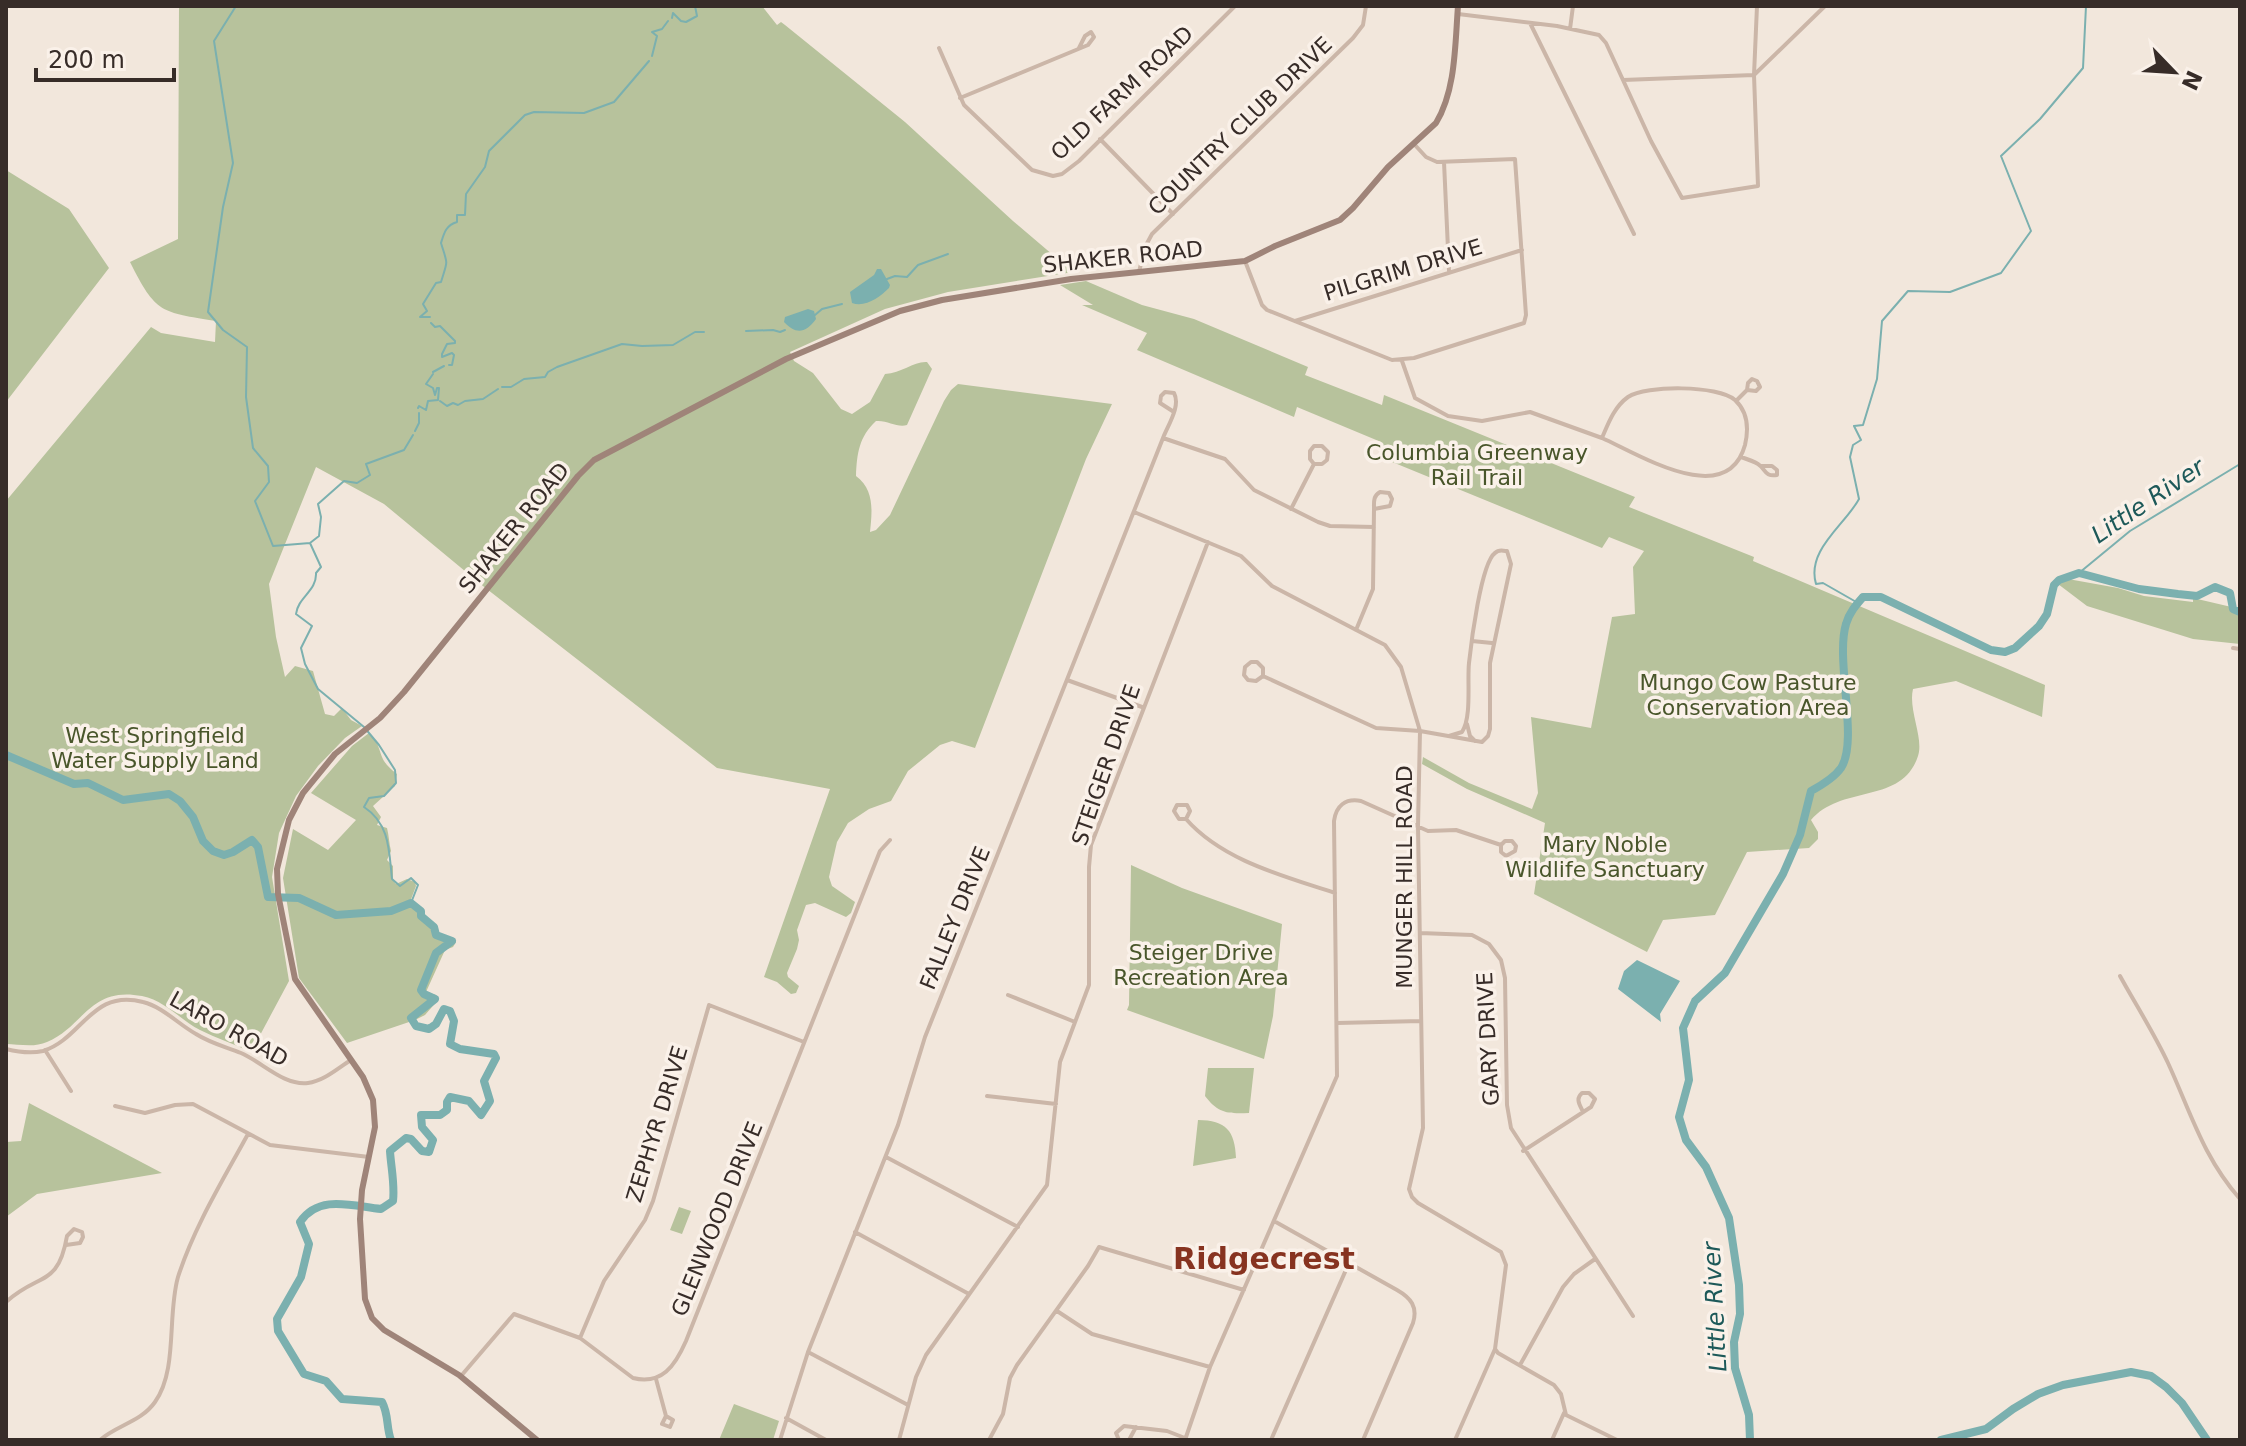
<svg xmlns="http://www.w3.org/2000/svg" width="2246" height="1446" font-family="'DejaVu Sans',sans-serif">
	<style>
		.green { fill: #b7c29c }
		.water { fill: #7bb0af }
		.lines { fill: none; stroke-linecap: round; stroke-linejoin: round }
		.stream { stroke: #7bb0af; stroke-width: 2 }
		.river { stroke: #7bb0af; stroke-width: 8 }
		.street { stroke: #cbb6a8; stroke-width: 4 }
		.secondary { stroke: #9f8479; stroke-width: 6 }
		.labels { text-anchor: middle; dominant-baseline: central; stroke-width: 7; stroke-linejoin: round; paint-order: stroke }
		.street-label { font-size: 22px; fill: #372c28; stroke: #faf1e9 }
		.park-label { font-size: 22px; fill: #49562b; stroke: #faf1e9 }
		.water-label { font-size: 24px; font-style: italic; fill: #1d5959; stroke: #faf1e9 }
		.district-label { font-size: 30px; font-weight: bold; fill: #873320; stroke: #faf1e9 }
	</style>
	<rect width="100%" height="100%" fill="#f2e7dc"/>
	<path class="green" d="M179,6h583l15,19 4,-3 4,3 120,97 108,99 60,51 -125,20 -63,17 -95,43 4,9 19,12 28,36 11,5 18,-12 15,-28c17,-1 29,-13 42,-12l5,7 -25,56c-10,3 -19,-5 -31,-4 -17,16 -19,32 -20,55 19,14 16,36 14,56l6,-2 14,-15 54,-114 7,-11 7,-6 154,20 -26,55 -111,289 -23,-7 -12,4 -32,26 -17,30 -22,8 -21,14 -11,19 -8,35 3,9 23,16 -4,11 -5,4 -31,-14 -9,2 -9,25 2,10 -2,9 -10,24 1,4 11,9 -3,7 -5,1 -14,-12 -13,-5 66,-188 -113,-21 -234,-182 -99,-82 -68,-37 -47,117 7,53 9,40 10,-11 18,5 12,43 9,2 8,-8 9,12 11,6 -17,12 -27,28 -22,30 -17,37 -7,44 17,104 -38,71c-17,-8 -35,-14 -51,-22 -20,-10 -34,-29 -58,-34 -53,-10 -57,30 -95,46 -13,6 -29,2 -41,2v-543l145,-174 10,6 54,9 1,-21c-55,-9 -60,-7 -86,-59l48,-23z
		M6,170l63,39 40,59 -103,134z
		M1086,281l56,24 52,14 114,48 -3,8 77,30 2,-10 251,102 -6,10 125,50 -1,4 292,124 -3,32 -86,-36 -43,8c-5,21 11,49 5,67 -16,49 -76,28 -107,64l7,12v7l-9,9 -62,4 -32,63 -52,5 -16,32 -113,-58 11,-71 -78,-34 -45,-25 1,-7 46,26 63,26 6,-16 -7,-76 60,11 21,-111 23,-3 -2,-47 11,-16 -35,-14 -7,11 -222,-91 1,-15 -84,-35 -3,10 -157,-67 10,-17 -65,-28h11l-33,-20z
		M2068,579l50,9 26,8 49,6v-4l47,11v35l-47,-5 -106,-33 -29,-22z
		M369,733c17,17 5,24 28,41l-2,12 -22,20 8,11 -4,8 10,3c2,8 2,15 4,23l-4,9 6,6v14l3,4 11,-5 8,3 1,4 -6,16 24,22 4,11 15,3 3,4 -3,5 -8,3 -19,42 10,3 2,5 -13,15 -10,5 -68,23 -48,-65 -16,-100 10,-49 35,21 28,-30 -45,-27 41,-47z
		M1131,865l51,23 100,36 -9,92 -9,43 -137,-49 2,-5z
		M1208,1068h46l-5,45c-22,1 -31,0 -44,-17z
		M29,1103l133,70 -125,21 -31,23v-75l15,-1z
		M1198,1120c28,0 37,11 38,38l-43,8z
		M679,1207l12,4 -9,23 -12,-4z
		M734,1404l45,17 -6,19h-54z"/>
	<path class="water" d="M877,269h4l9,16 -1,3c-9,9 -24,20 -37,15l-2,-11 24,-17z
		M808,309l6,2 2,8c-10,14 -20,16 -32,3l1,-5z
		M1637,960l43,21 -20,33 1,8 -43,-33 6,-18z"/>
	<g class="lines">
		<path class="stream" d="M236,6l-22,35 19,122 -10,44 -15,105 15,18 24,17 -1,50 7,51 15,18 1,16 -14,19 18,45 37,-3
			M672,18l1,-5 8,8 5,1 11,-6 -2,-10
			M652,56l5,-20 -5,-4 10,-3 6,-8
			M887,279l8,-3 12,1 11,-12 30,-11
			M815,315l7,-6 20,-5
			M430,317h-10l7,-6 -4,-7 13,-21 5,-1c7,-23 7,-16 0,-39 3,-10 5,-18 16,-21v-7h8l1,-21 19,-27 4,-16 36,-36 9,-3 50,1 30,-11 35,-41
			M431,323l4,4 5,-1 15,15v2l-8,1 -5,10v3l10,-4 2,2 -2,10h-3
			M746,331l27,-1 7,2 5,-2
			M433,372l11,-6
			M502,387h9l13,-8 21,-2 3,-5 9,-5 65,-23 20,2 31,-1 22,-13h9
			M440,401l7,5 6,-3 5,2 7,-4 18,-2 15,-10
			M418,408l1,-2 7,4 2,-9 10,-1 1,-12h-2l-2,7 -2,-7 -7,-4 7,-10
			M415,431l4,-8v-10
			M2079,573l51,-42 110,-67
			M1858,603l-35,-20 -7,1c-10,-34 29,-59 43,-85l-9,-42 3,-12 8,-5 -7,-14 9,-1 14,-46 5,-58 26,-30 42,1 51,-19 30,-42 -30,-75 39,-37 43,-51 3,-62
			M411,903l7,-18 -7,-7 -11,8 -8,-7c-3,-28 -2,-55 -28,-72l5,-9 15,-2 12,-13 -1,-13 -16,-25 -15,-18 -46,-38 -13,-25 -4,-16 11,-22 -16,-12c2,-17 21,-23 20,-41l5,-6 -11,-24 9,-7 2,-19 -3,-13 26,-23 13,2 13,-8 -4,-11 38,-14 9,-15"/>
		<path class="river" d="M6,755l68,29 14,-1 35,17 46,-6 11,7 13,16 10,24 10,10 11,4 9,-3 19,-12 6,7 10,50 31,1 37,17 55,-4 20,-8 10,8v5l13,11 2,8 16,6 -16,12 -15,37 3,4 11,5 -24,19 5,8 13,3 7,-5 8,-15 6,2 4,10 -4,23 10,5 34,5 2,4 -12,23 6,20 -9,14 -12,-14 -19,-4 -3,5v8l-7,5h-19l1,12 11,13 -4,12 -7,-1 -11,-12 -5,-1 -16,13c1,16 5,34 3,50l-12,8c-29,-3 -62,-15 -81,13l9,22 -8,33 -24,42 1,12 26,43 22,7 16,18 40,3c7,13 4,25 9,38
			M1750,1440l-1,-25 -14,-47 -1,-26 6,-28 -1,-29 -10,-67 -23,-51 -20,-27 -7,-23 10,-37 -6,-52 12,-27 30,-28 58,-99 17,-39 11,-44c11,-6 23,-13 30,-23 18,-27 -6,-108 5,-144 3,-11 10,-19 17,-27h18l110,53 14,2 10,-4 24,-22 8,-12 7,-29 5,-5 20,-7 60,16 39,5 19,2 18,-9 15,6 3,16 7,3
			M1941,1440l45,-11 27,-20 25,-15 25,-9 68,-13 20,4 15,11 16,16 25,37"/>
		<path class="street" d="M1458,14l99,12 42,9 7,8 45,98 31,57 76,-12 -4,-111 71,-69
			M1530,23l104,211
			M1570,29l3,-23
			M939,48l25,57 68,65 21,6 9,-2 17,-13 156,-155
			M1623,80l131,-5 3,-69
			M960,98l128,-53 6,-8 -3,-5 -6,4 -6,12
			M1100,139l73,75
			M1444,162l5,109
			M1245,261l17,44 5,5 125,50 22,-2 110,-35 2,-8 -11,-156 -78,3 -11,-5 -12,-13
			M1139,272l6,-25 7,-13 201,-196 10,-13 3,-19
			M1295,321l227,-71
			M1402,361l13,37 33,18 34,5 48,-9 72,26c6,-14 12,-31 26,-41 18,-12 90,-12 107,3 13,12 14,28 10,45 -18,65 -105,10 -143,-7
			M1736,401l11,-11 9,1 4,-4 -3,-6 -5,-2 -4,4 -1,7
			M1163,438l62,21 29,31 64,32 12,4 44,1
			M1741,457c6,2 12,4 17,7 8,5 6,13 19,11v-5l-5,-4h-11
			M1291,509l23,-45h8l5,-4 1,-8 -6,-6h-8l-4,5v8l4,5
			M1134,512l107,44 31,30 113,59 16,22 19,64 -2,95 5,302 -14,61 3,8 6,6 83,49 5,13 -11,84 -40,91
			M1356,630l17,-41 1,-80c0,-7 -1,-13 6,-17l9,1 3,6 -2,7 -16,3
			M1472,641l20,2
			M2233,648l7,1
			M1263,676l-7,5 -8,-1 -4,-5 1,-8 6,-5h6l6,6v8l113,52 44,3 62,11 6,-6 2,-7v-66l21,-99 -4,-13c-5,0 -8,-2 -12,2 -14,10 -24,91 -26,110 -2,18 3,54 -7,69l-13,4
			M1067,680l75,27
			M1467,724l3,12 5,5
			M1186,819h-7l-5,-8 3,-6h10l3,6 -4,8c37,42 98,57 149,74
			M1420,933l52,2 17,9 12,16 4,18 2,127 4,23 122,188
			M2120,976c16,29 34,57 48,87 23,50 35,94 72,136
			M1008,995l67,27
			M1337,1023l84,-2
			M6,1049c12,3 24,5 37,2 39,-12 49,-63 100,-49 20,5 35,22 53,32 14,9 30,13 45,19 21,9 43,33 67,30 16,-2 30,-15 43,-23
			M45,1050l26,41
			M987,1096l69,8
			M115,1106l30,7 30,-8 18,-1 77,41 99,12
			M1523,1151l68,-44 4,-8 -6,-6h-7c-7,6 -2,12 1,19
			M886,1157l132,70
			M1274,1221l123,69c14,8 21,17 16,33l-50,117
			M855,1232l114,62
			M6,1302c33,-30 52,-14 61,-66l7,-7 8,3 1,5 -3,6 -14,2
			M1057,1311l35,23 118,33
			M580,1338l24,-57 41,-61 8,-19 56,-196 95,37
			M1495,1349l3,4 56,32 7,9 5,21 51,25
			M808,1352l100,53
			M1520,1365l43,-78 11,-13 21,-15
			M461,1376l53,-62 66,24 53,40c29,7 42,-12 53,-37l194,-490 10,-11
			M656,1379l10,37 7,4 -3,7 -8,-3 4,-8
			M786,1418l40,22
			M100,1440c17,-15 41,-18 55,-38 23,-32 12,-87 23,-125 16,-50 45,-97 70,-143
			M780,1440l28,-88 90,-227 27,-88 238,-599c5,-13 18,-32 11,-45l-9,-1 -4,4 -1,7 14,9
			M899,1440l17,-63 10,-22 121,-170 13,-123 29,-77v-118l2,-22 117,-303
			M989,1440l14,-26 7,-36 7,-13 71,-99 11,-19 145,43
			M1119,1440l-3,-7 8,-7 43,5 23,9
			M1129,1440l7,-13
			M1185,1440l25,-73 127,-291 -3,-255c2,-15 11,-23 27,-20l67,30 28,-1 45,15v7l5,4 9,-5 1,-5 -4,-5h-7l-4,4
			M1271,1440l78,-177
			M1552,1440l12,-27"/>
		<path class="secondary" d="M537,1440l-78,-65 -75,-45 -12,-12 -7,-19 -5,-80 2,-29 13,-63 -2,-27 -10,-23 -68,-98 -17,-85 -1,-25 12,-49 14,-27 32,-39 45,-36 24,-26 174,-216 16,-16 192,-101 114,-48 42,-11 129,-21 174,-18 30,-15 65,-26 13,-12 35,-41 48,-44c20,-33 19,-79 22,-117"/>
	</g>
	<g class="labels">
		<g class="street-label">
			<text transform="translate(1122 93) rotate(-43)">OLD FARM ROAD</text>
			<text transform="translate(1240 126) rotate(-44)">COUNTRY CLUB DRIVE</text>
			<text transform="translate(1123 257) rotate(-6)">SHAKER ROAD</text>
			<text transform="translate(1403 270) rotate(-17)">PILGRIM DRIVE</text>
			<text transform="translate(514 528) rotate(-51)">SHAKER ROAD</text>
			<text transform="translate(1106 765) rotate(-71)">STEIGER DRIVE</text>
			<text transform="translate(1404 877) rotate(-90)">MUNGER HILL ROAD</text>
			<text transform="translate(955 918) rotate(-68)">FALLEY DRIVE</text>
			<text transform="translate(229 1029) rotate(29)">LARO ROAD</text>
			<text transform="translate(1488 1039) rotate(-93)">GARY DRIVE</text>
			<text transform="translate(657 1124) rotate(-73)">ZEPHYR DRIVE</text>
			<text transform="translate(717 1219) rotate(-68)">GLENWOOD DRIVE</text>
		</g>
		<g class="park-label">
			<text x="1477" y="452">Columbia Greenway<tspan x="1477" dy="25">Rail Trail</tspan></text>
			<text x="1748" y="682">Mungo Cow Pasture<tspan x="1748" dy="25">Conservation Area</tspan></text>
			<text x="155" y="735">West Springfield<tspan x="155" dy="25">Water Supply Land</tspan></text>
			<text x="1605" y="844">Mary Noble<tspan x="1605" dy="25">Wildlife Sanctuary</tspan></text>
			<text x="1201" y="952">Steiger Drive<tspan x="1201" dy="25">Recreation Area</tspan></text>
		</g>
		<g class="water-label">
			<text transform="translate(2148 501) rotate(-34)">Little River</text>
			<text transform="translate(1715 1307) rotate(-93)">Little River</text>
		</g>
		<g class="district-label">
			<text x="1264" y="1258">Ridgecrest</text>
		</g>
	</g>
	<rect width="2246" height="1446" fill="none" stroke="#372c28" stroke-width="16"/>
	<g transform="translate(2174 72) rotate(115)" stroke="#faf1e9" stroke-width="6" paint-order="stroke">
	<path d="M0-6L14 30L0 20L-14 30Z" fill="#372c28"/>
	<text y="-12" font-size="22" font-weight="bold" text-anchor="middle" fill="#372c28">N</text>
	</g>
	<path d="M36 68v12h138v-12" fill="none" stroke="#372c28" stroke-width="4"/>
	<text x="48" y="68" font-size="24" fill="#372c28" stroke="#faf1e9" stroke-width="6" paint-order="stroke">200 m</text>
</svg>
